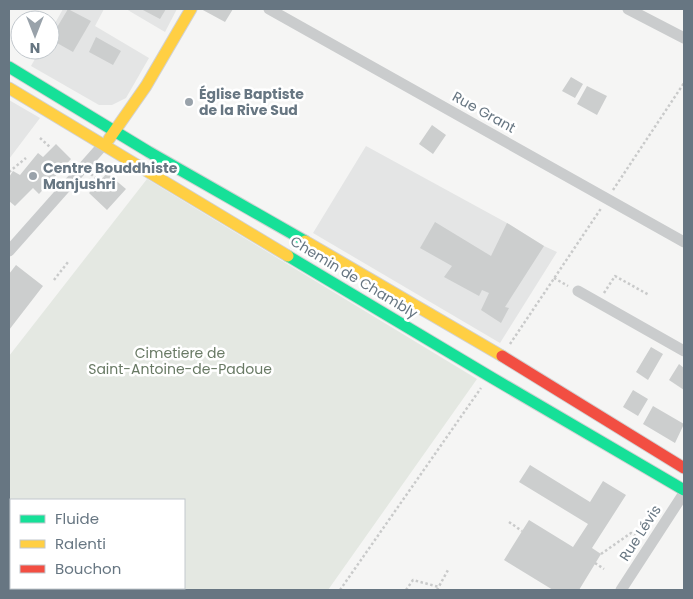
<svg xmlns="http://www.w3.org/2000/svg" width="693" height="599" font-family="Poppins,sans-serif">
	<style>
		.built { fill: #e4e5e5 }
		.green { fill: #e4e8e2; fill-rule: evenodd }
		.building { fill: #cccece }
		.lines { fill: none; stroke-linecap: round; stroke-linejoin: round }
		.fast-casing { stroke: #d1d1d2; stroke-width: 13 }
		.slow-casing { stroke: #d1d1d2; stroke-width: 13 }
		.jam-casing { stroke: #d1d1d2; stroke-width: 13 }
		.path { stroke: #c9caca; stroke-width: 2.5; stroke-dasharray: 2.5 2.5; stroke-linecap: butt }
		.street { stroke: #cacccd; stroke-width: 11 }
		.fast { stroke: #16e098; stroke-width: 11 }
		.slow { stroke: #ffcf43; stroke-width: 11 }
		.jam { stroke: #f24e42; stroke-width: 11 }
		.poi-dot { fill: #99a2aa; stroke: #fff; stroke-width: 2 }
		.labels { text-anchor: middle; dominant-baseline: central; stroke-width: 5; stroke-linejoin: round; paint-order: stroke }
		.poi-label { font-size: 14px; font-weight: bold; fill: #677682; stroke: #fff; text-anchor: start }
		.street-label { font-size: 14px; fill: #677682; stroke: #fff }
		.park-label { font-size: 14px; fill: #697a65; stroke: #fff }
	</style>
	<rect width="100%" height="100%" fill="#f5f5f4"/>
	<path class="built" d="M63,9h41l-9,17 54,32 -23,40 -14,7h-13l-68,-39 9,-16h10v-18z
		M126,9h51l-12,23z
		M9,100l31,18 -31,41z
		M366,146l141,77 37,23 13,6 -57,91 -187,-110z"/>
	<path class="green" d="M147,179l330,200 -149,211h-319v-234zM11,500h173v88h-173z"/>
	<path class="building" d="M68,9l23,12 -18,31 -23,-13z
		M141,9h25l-6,10z
		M201,9h32l-8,13z
		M96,37l25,14 -8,14 -24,-13z
		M571,77l12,7 -8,14 -13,-7z
		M587,86l20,10 -10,19 -20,-11z
		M432,125l14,10 -13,19 -14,-10z
		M56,144l15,15 -32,35 -6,-6 -18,18 -6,-5v-24l4,-6 7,4 18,-22 5,4z
		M107,173l19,16 -19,21 -18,-17z
		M435,222l56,34 16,-33 37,23 -39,61 4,1 -8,15 -20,-13 8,-17 -7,-3 -3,6 -35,-19 8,-11 -32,-18z
		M16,265l27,21 -34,44v-56z
		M651,347l12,7 -15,26 -12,-8z
		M679,364l5,4v22l-15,-10z
		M633,390l15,9 -10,17 -15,-9z
		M653,406l31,18 -9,19 -32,-19z
		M530,465l60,37 13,-21 23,14 -34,53 9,6 -22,36h-26l-49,-30 25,-40 44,27 15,-23 -69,-42z"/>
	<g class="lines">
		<g class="fast-casing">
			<path id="fast" d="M9,67l140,85 156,89
				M288,256l201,120 195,114"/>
		</g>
		<g class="slow-casing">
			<path id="slow" d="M9,88l279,168
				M109,139l37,-53 45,-77
				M305,241l197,115"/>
		</g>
		<g class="jam-casing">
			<path id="jam" d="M502,356l182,112"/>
		</g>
		<path class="path" d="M40,138l11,10
			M9,172l17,-14
			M91,174l8,7
			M613,190l71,-107
			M554,278l14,8
			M54,280l14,-18
			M604,293l11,-17 34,19
			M510,344l92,-137
			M509,522l13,9
			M601,554l30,-21 9,6
			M595,563l9,6
			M340,590l141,-202
			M406,590l7,-10 26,7
			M437,590l11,-20"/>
		<path class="street" d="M269,9l415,233
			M628,9l56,29
			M9,251l95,-107
			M578,291l106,60
			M621,590l63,-97"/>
		<use href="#fast" class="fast"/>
		<use href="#slow" class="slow"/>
		<use href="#jam" class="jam"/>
	</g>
	<g class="poi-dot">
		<circle cx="189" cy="102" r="5"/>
		<circle cx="33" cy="176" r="5"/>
	</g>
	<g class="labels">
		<g class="poi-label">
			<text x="199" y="94">Église Baptiste<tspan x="199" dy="16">de la Rive Sud</tspan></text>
			<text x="43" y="168">Centre Bouddhiste<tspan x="43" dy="16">Manjushri</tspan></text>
		</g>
		<g class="street-label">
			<text transform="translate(484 112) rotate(29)">Rue Grant</text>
			<text transform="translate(354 277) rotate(31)">Chemin de Chambly</text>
			<text transform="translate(640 533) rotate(-57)">Rue Lévis</text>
		</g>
		<g class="park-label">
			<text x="180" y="353">Cimetiere de<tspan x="180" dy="16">Saint-Antoine-de-Padoue</tspan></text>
		</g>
	</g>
	<rect width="693" height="599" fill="none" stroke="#677682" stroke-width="20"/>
	<rect x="10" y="499" width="175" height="90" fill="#ffffff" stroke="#c2c8cd"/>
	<rect x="20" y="515" width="25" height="8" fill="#16e098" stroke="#c2c8cd"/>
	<text x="55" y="524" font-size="15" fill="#677682">Fluide</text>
	<rect x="20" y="540" width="25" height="8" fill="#ffcf43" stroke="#c2c8cd"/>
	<text x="55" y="549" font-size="15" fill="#677682">Ralenti</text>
	<rect x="20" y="565" width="25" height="8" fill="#f24e42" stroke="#c2c8cd"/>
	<text x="55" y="574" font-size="15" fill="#677682">Bouchon</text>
	<g transform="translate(35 35) rotate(180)"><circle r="24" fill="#ffffff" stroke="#c2c8cd"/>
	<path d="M0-4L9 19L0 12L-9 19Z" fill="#99a2aa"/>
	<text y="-8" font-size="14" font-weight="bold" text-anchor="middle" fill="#677682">N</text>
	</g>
</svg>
